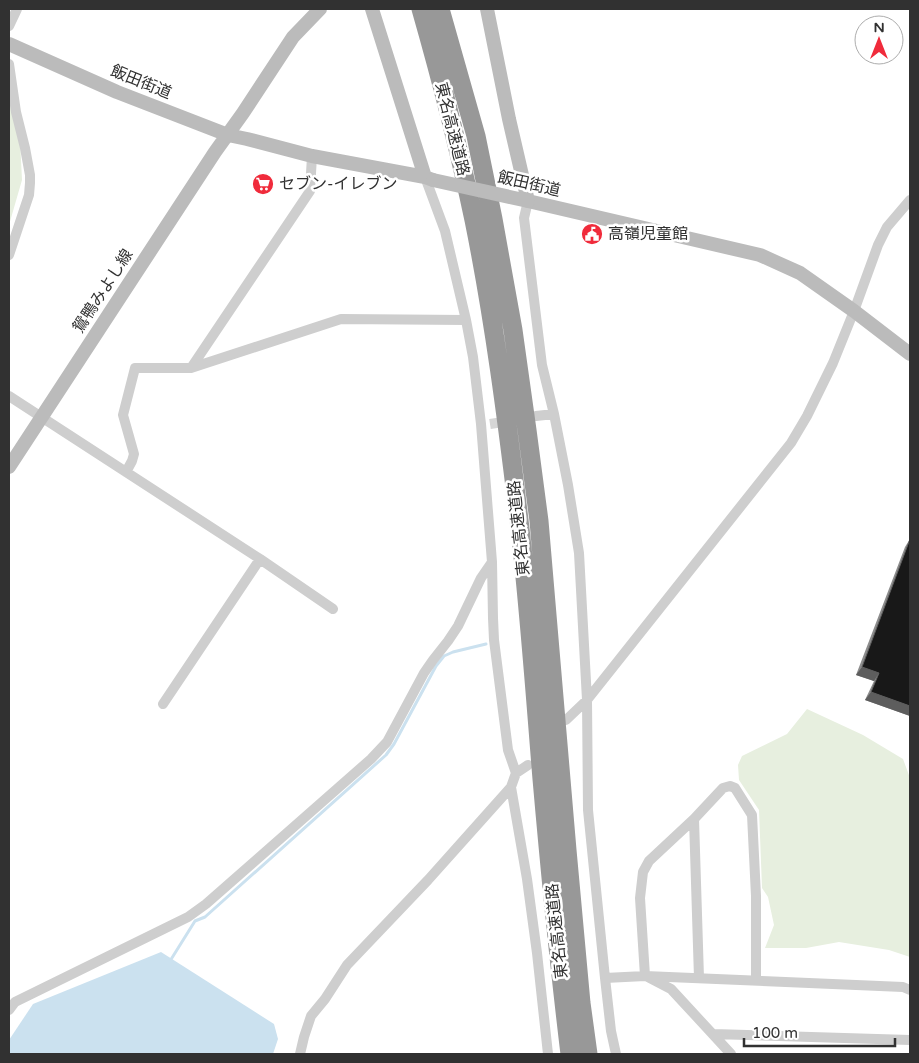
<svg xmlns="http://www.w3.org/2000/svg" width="919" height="1063" font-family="'Varela Round','Noto Sans JP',sans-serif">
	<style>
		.green { fill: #e7efdf }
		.water { fill: #cbe1ef }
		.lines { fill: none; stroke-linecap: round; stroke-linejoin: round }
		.stream { stroke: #cbe1ef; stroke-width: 3 }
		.street-tunnel { stroke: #d6d6d6; stroke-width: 10; stroke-dasharray: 10 5; stroke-linecap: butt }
		.street { stroke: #cecece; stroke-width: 10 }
		.secondary { stroke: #bbb; stroke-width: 14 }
		.highway { stroke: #989898; stroke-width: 19 }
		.secondary-bridge { stroke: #bbb; stroke-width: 14 }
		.wall { fill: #8c8c8c }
		.shaded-wall { fill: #5d5d5d }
		.building { fill: #181818; stroke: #5d5d5d }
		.labels { text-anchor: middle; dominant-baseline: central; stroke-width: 5; stroke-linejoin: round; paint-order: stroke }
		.street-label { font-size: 16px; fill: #313131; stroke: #fff }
		.poi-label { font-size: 16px; fill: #313131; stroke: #fff; text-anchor: start }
	</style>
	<rect width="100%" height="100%" fill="#fff"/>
	<path class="green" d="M9,80l9,19 4,81 -13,45z
		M807,709l56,26 40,24 7,19v179l-21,-7 -50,-8 -33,6h-41l9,-23 -6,-28 -6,-9 -3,-78 -20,-30 -1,-15 4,-9 45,-22z"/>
	<path class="water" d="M161,952l113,72 4,15 -5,15h-264v-14l24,-36z"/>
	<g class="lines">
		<path class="stream" d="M170,961l25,-40 10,-4 181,-162 8,-11 42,-78 8,-10 9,-4 33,-8"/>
		<path class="street-tunnel" d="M490,424l19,-3"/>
		<path class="street" d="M9,26l8,-17
			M9,64l7,48 9,36 5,27v8l-1,12 -20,60
			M528,201l-4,17 18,147 12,49 14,71 11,68 8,147 1,110 17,168 6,53 5,23
			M191,368l119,-177 2,-35
			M9,396l251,163 73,50
			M536,416l18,-2
			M126,472l6,-11 2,-7 -11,-39 12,-47h56l150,-49 125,1
			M163,704l97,-145
			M566,720l21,-20 204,-257 16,-27 26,-53 21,-52 24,-66 9,-18 23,-27
			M516,773l12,-8
			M511,787l16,92 10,74 11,101
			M694,819l5,159
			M645,976l-5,-78 3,-26 6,-11 45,-42 29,-31 7,-2 5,2 17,27 4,81v84
			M648,977l23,12 60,65
			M605,978l40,-2 258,11 7,3
			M9,1010l6,-8 173,-85 18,-13 165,-145 16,-17 37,-69 9,-13 15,-19 10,-15 23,-48 11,-16
			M713,1034l197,6
			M300,1054l4,-17 7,-21 14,-17 22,-34 81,-85 83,-93 5,-14 -8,-23 -14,-110 -1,-22 -1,-56 -11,-138 -8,-67 -7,-37 -21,-89 -20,-54"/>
		<path class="secondary" d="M372,9l53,168
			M487,9l22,110 19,82 232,54 40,18 54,38 56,43
			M9,44l108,48 111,43 19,4 65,17 113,21 8,3
			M9,467l206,-315 28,-39 50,-76 27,-28"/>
		<path class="highway" d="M421,9c20,70 38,140 53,211 20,99 33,200 45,300 10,86 16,173 23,259 8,92 17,184 28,275
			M440,9l36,127 17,83 20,111 14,100 12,91 28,329 14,153 7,51"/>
		<path class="secondary-bridge" d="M433,180l95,21"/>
	</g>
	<path class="wall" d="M910,539v177l-45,-16 9,-19 -18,-6 49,-128z"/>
	<path class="shaded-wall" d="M862,667l17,6 -5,8 -18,-6z
		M871,692l39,14v10l-45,-16z"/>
	<path class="building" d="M910,539v167l-39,-14 8,-19 -17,-6z"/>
	<defs>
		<g id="supermarket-disc" transform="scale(1.125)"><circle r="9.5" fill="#f02b3b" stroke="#fff"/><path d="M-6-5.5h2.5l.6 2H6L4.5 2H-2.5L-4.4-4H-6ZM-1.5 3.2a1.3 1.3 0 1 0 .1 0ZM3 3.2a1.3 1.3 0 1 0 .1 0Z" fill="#fff"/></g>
		<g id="civic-disc" transform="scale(1.125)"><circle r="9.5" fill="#f02b3b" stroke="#fff"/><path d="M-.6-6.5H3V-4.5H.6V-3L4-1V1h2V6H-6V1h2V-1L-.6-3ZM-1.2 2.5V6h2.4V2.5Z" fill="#fff"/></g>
	</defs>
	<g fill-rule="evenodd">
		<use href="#supermarket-disc" x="263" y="184"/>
		<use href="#civic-disc" x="592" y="234"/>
	</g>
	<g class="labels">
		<g class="street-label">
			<text transform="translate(141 82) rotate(22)">飯田街道</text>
			<text transform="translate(452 129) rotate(76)">東名高速道路</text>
			<text transform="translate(529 184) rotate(13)">飯田街道</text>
			<text transform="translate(103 291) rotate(-57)">鴛鴨みよし線</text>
			<text transform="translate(519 528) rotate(-96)">東名高速道路</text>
			<text transform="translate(557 931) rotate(-96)">東名高速道路</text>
		</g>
		<g class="poi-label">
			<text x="279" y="184">セブン-イレブン</text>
			<text x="608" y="234">高嶺児童館</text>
		</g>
	</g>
	<rect width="919" height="1063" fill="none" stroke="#313131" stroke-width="20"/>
	<g transform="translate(879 40)"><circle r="24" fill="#ffffff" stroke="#adadad"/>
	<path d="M0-4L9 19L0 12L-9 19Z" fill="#f02b3b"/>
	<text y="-8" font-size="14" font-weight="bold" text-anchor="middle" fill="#313131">N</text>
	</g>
	<path d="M744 1038v8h151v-8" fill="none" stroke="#313131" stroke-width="2.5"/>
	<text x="752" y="1038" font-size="15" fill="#313131" stroke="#ffffff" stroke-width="4" paint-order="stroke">100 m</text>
</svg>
